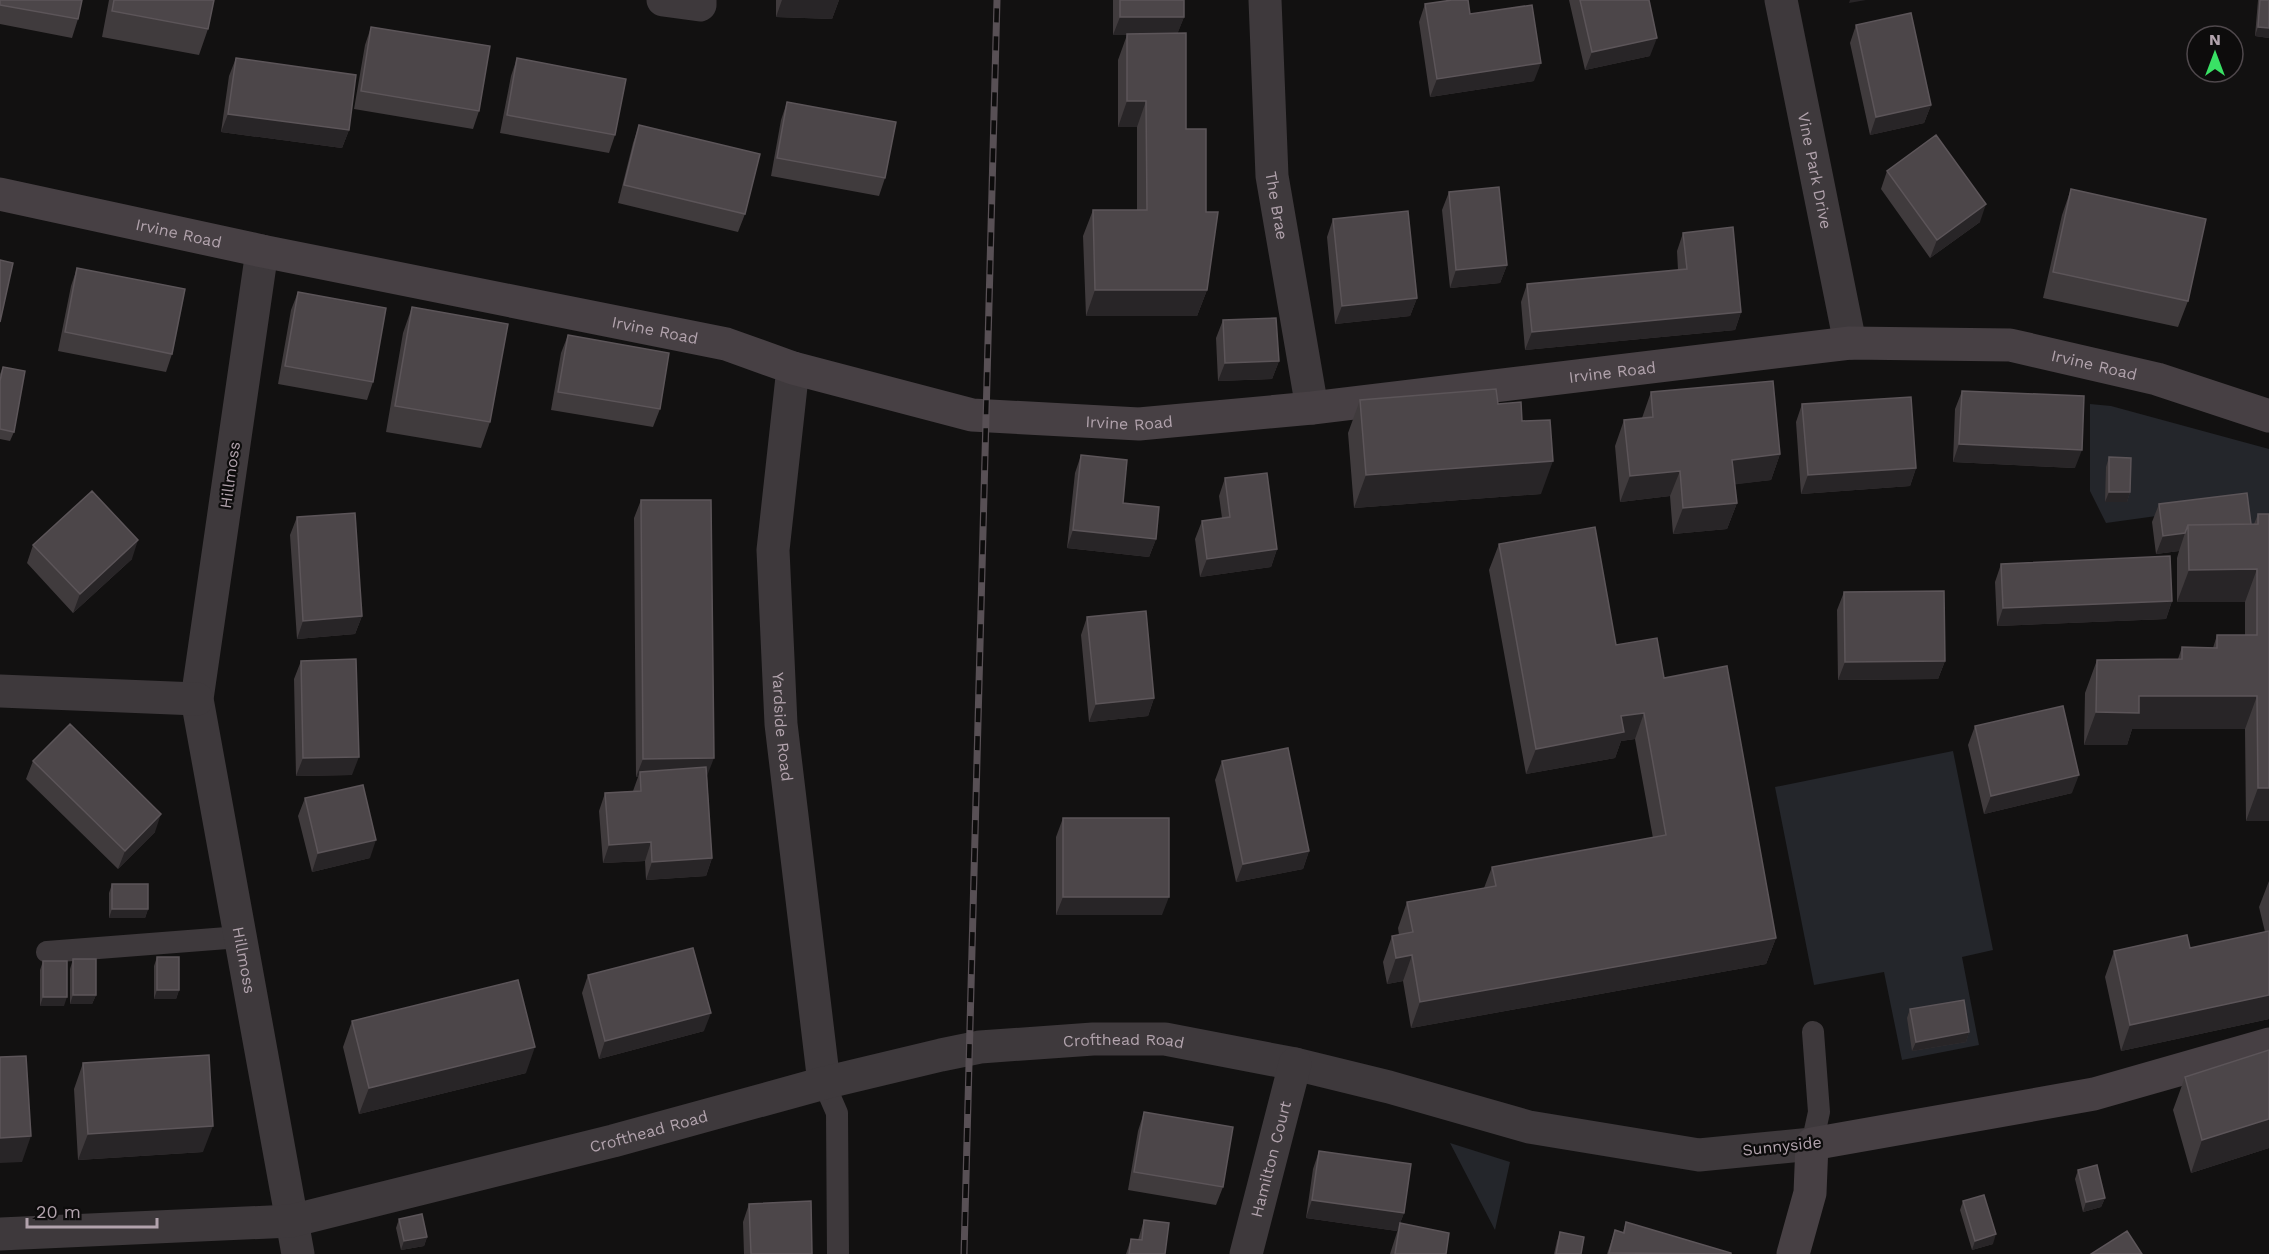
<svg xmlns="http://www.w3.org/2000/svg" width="2269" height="1254" font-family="'Work Sans',sans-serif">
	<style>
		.green { fill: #24262b }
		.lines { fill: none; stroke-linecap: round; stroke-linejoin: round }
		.lane { stroke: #3e393c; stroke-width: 22 }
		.street { stroke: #3e393c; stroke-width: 33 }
		.secondary { stroke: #474044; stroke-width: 33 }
		.rail-casing { stroke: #585055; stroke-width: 7 }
		.rail { stroke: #0d0c0c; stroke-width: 4.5; stroke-dasharray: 14; stroke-linecap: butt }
		.wall { fill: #403b3d }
		.shaded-wall { fill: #282527 }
		.building { fill: #4c4649; stroke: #5c5559; stroke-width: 1.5 }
		.labels { text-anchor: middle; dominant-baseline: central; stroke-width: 4.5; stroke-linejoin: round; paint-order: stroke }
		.street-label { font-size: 16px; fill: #b2a3ad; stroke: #0d0c0c }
	</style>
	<rect width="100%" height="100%" fill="#121111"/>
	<path class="green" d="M2090,404l21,2 158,43v83h-21l-5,-28 -137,19 -16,-32z
		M1953,751l40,199 -31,7 17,88 -77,15 -18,-88 -70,13 -39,-198z
		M1450,1143l60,19 -15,68z"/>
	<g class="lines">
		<path class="lane" d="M47,952l193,-15
			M824,1083l13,30 1,141
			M1812,1144l7,-32 -6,-80"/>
		<g class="street">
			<path d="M663,0l37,5v-5"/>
			<path id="s1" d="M1265,0l7,176 40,232"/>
			<path id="s2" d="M1781,0l69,343"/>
			<path id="s3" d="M262,251l-65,448 101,555"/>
			<path id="s4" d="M793,368l-20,182 8,174 43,359"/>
			<path d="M0,691l197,8"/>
			<path id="s5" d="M0,1234l291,-13 322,-80 211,-58 117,-28 39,-8 113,-8h72l130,25 94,23 140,40 170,28 113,-11"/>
			<path id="s6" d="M1246,1254l49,-190"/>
		</g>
		<g class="secondary">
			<path id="s7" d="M0,194l262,57 464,93 67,24 179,47 167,9 173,-16 538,-65 160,2 147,34 112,37"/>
			<path d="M1793,1254l17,-61 2,-49 282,-50 175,-50"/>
		</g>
		<g class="rail-casing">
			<path id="rail" d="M964,1254l33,-1254"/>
		</g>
		<use href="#rail" class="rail"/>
	</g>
	<path class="wall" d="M0,0l78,19 -6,19 -72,-14z
		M109,0h105l-6,29 -9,26 -97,-18z
		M776,0h63l-7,19 -56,-2z
		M1113,0h71v17l-7,17 9,95 21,161 -10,26h-111l-3,-80 10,-26h44v-83h-19v-67l9,-25h-14z
		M1569,0h80l1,56 -65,14z
		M2258,0h11v38l-14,-2z
		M1425,4l45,10 64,67 -104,16 -11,-75z
		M1856,25l75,80 -7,18 -54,12 -20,-92z
		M371,27l108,84 -6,18 -119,-20 11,-64z
		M236,58l113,72 -7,18 -121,-16 8,-56z
		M517,58l98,77 -6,18 -109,-20 11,-57z
		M787,102l98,76 -6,18 -108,-20 10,-56z
		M639,125l106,89 -7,18 -120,-29 15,-60z
		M1887,171l93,51 -50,36 -49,-69z
		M2071,189l117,112 -10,26 -135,-29 19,-83z
		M1449,192l58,73 -7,18 -50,5 -8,-78z
		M1333,219l84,79 -7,18 -75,8 -8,-87z
		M1683,233l58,79 -6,18 -210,20 -4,-48 6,-18 151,-14 -1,-19z
		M77,268l95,86 -6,18 -108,-21 13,-65z
		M298,292l75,90 -6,18 -89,-16 13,-74z
		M412,307l78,115 -9,26 -95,-16 17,-99z
		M1223,320l56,41 -7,18 -54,2 -2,-43z
		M568,335l92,74 -7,18 -102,-17 10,-57z
		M3,367l11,65 -4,9 -10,-2v-65z
		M1962,391l113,77 -122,-6 2,-53z
		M1651,392l129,62 -9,26 -36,4 2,19 -10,26 -54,5 -3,-38 -50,6 -5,-56 9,-26 18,-2z
		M1360,400l138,4 24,17 19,73 -187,14 -6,-75z
		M1802,404l114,64 -6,18 -109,8 -5,-72z
		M1081,455l42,48 33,36 -7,18 -82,-9 8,-75z
		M2109,457l21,35 -3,10h-22l1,-35z
		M1225,478l52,71 -6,18 -71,10 -5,-38 7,-18 20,-3 -3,-22z
		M641,500l66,276 5,82 -6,18 -60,4 -1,-19 -42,2 -4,-52 6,-18 28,-2 5,-14h-2l-2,-259z
		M2159,504l92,20h3l4,-10h11v307h-23l-1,-92h-113l-5,16h-43l1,-52 12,-33 81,-1 4,-12 31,1 4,-13h28v-33h-68v-44l2,-7 -23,3 -4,-32z
		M297,517l65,99 -7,18 -58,5 -7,-104z
		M1499,544l117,101 48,33 112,260 -10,26 -355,64 -8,-47 -16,3 -4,-22 9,-26 7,-1 -1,-7 9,-26 77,-14 8,-21 161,-29 -18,-99 -14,2 -6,17 -89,16 -37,-204z
		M33,545l99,14 -59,54 -46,-50z
		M2001,564l171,37 -6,18 -169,7 -2,-44z
		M1844,592l101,69 -7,18 -100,1 -1,-70z
		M1087,617l67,81 -6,18 -59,6 -8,-87z
		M301,661l51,114 -56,1 -2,-97z
		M1975,726l97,67 -88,21 -16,-69z
		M33,761l122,71 -37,37 -92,-90z
		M1222,761l87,90 -6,18 -67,13 -21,-102z
		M305,798l65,60 -58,14 -14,-56z
		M1063,818l99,97h-106v-78z
		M2269,881v138l-148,32 -16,-74 9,-26 76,-3 75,-16 -6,-25z
		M112,884l36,25 -3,9h-36v-25z
		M157,957l22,33 -3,9h-22v-33z
		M73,959l23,36 -4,9h-22v-35z
		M43,961l21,45h-24v-36z
		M588,975l116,56 -105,28 -17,-66z
		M1910,1009l59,23 -3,10 -54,9 -5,-33z
		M352,1021l174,52 -167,41 -16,-67z
		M2269,1050v98l-78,25 -18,-63 12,-33z
		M83,1063l120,89 -125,8 -4,-71z
		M1144,1112l79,75 -7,18 -88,-15 10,-59z
		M1319,1151l85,62 -7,18 -91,-13 7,-49z
		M2078,1170l27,28 -4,9 -18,5 -8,-33z
		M1963,1201l30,43 -21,6 -12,-40z
		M749,1204l63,50h-68l-1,-32z
		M399,1219l28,18 -3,9 -23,4 -5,-22z
		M1144,1220l21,34h-39l5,-15 7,1z
		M1626,1222l105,32h-124l8,-24 8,2z
		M1400,1223l46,31h-56z
		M1560,1232l21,22h-27l3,-13z"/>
	<path class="shaded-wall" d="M782,0h57l-7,19 -56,-2z
		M1850,0h16l-17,3z
		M1120,17h64l-7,18h-64z
		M2258,27l11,1v10l-14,-2z
		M1657,38l-7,18 -65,14 7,-18z
		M1541,63l-7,18 -104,16 7,-18z
		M1127,101h19l-9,26h-19z
		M1931,105l-7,18 -54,12 6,-18z
		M228,114l121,16 -7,18 -121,-16z
		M1986,204l-6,18 -50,36 7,-18z
		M1507,265l-7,18 -50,5 6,-18z
		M1095,290h112l-10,26h-111z
		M1417,298l-7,18 -75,8 7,-18z
		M1741,312l-6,18 -210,20 7,-18z
		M1279,361l-7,18 -54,2 7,-18z
		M1959,444l123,6 -7,18 -122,-6z
		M1780,454l-9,26 -48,6 9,-26z
		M1553,461l-12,33 -187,14 12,-33z
		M1916,468l-6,18 -109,8 7,-19z
		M1680,471l-10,25 -50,6 10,-26z
		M2109,492h21l-3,10h-22z
		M1737,503l-10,26 -54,5 10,-26z
		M1073,530l83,9 -7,18 -82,-9z
		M2185,533l-6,18 -23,3 7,-18z
		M138,540l-6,19 -59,54 7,-19z
		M1277,549l-6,18 -71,10 7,-18z
		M2257,569l-12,33h-68l12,-32z
		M2172,601l-6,18 -169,7 6,-18z
		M362,616l-7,18 -58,5 6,-18z
		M1945,661l-7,18 -100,1 7,-18z
		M2139,696h118l-12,33h-113l-5,16h-43l12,-33z
		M1154,698l-6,18 -59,6 7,-18z
		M1644,713l-9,26 -14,2 -6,17 -89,16 10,-25 85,-33z
		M359,757l-7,18 -56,1 7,-18z
		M714,758l-7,18 -67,1v-5l-2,5h-2l7,-18z
		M2079,775l-7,18 -88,21 7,-18z
		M2258,788h11v33h-23z
		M161,814l-6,18 -37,37 7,-18z
		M376,840l-6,18 -58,14 6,-19z
		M651,842l-6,19 -42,2 6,-18z
		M1309,851l-6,18 -67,13 7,-18z
		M712,858l-6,18 -60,4 6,-18z
		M1063,897h106l-7,18h-106z
		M112,909h36l-3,9h-36z
		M1776,938l-10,26 -355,64 9,-26z
		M1412,955l-9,26 -16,3 9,-26z
		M157,990h22l-3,9h-22z
		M73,995h23l-4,9h-22z
		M2269,995v24l-148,32 9,-26z
		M43,997h24l-3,9h-24z
		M711,1013l-7,18 -105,28 6,-18z
		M1969,1032l-3,10 -54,9 4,-9z
		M535,1047l-9,26 -167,41 10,-26z
		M2269,1119v29l-78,25 11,-33z
		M213,1126l-10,26 -125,8 10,-26z
		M31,1136l-9,26 -22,1v-25z
		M2105,1198l-4,9 -18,5 3,-10z
		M1312,1200l92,13 -7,18 -91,-13z
		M1996,1234l-3,10 -21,6 3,-9z
		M427,1237l-3,9 -23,4 3,-9z"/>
	<path class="building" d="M0,0h82l-4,19 -78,-14z
		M114,0h100l-6,29 -96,-18z
		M1120,0h64v17h-64z
		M1452,0h16l2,14 62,-9 9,58 -104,16 -12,-75z
		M1580,0h69l8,38 -65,14z
		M2260,0h9v28l-11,-1z
		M1911,13l20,92 -55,12 -20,-92z
		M371,27l119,19 -11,65 -118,-20z
		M1186,33v96h20v83h12l-11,78h-112l-2,-80h54l-1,-109h-19v-67z
		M236,58l120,17 -7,55 -121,-16z
		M517,58l109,21 -11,56 -108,-20z
		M787,102l109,20 -11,56 -108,-20z
		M639,125l121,29 -15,60 -121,-29z
		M1936,135l50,69 -49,36 -50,-69z
		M1499,187l8,78 -51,5 -7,-78z
		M2071,189l135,30 -18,82 -135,-29z
		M1408,211l9,87 -75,8 -9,-87z
		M1733,227l8,85 -209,20 -5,-48 160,-15 -4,-36z
		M0,260l13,3 -13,59z
		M77,268l108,21 -13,65 -107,-22z
		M298,292l88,16 -13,74 -88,-16z
		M412,307l96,17 -18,98 -95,-16z
		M1276,318l3,43 -54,2 -2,-43z
		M568,335l101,18 -9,56 -102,-17z
		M3,367l22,4 -11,61 -14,-3v-48z
		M1773,381l7,73 -48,6 5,43 -54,5 -3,-37 -50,5 -6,-56 29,-3 -2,-25z
		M1496,389l2,15 23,-2 1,19 28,-1 3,41 -187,14 -6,-75z
		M1962,391l122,5 -2,54 -123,-6z
		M1911,397l5,71 -108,7 -6,-71z
		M1081,455l46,5 -4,43 36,4 -3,32 -83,-9z
		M2109,457l22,1 -1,34h-21z
		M1267,473l10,76 -70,10 -5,-38 28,-4 -5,-39z
		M92,491l46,49 -58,54 -47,-49z
		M2247,493l4,31 -63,1 -3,8 -22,3 -4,-32z
		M641,500h70l3,258 -71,1z
		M355,513l7,103 -59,5 -6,-104z
		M2258,514h11v274h-11l-1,-92h-118v17l-43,-1 1,-52 85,-1v-12l35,1v-13h40v-66l-68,1 -1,-45 70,-1z
		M1595,527l21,118 41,-7 7,40 63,-12 49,272 -356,64 -8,-47 -16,3 -4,-22 21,-4 -6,-30 89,-16 -4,-19 174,-32 -22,-122 -23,3 3,16 -88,17 -37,-205z
		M2170,556l2,45 -169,7 -2,-44z
		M1944,591l1,70 -100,1 -1,-70z
		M1146,611l8,87 -58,6 -9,-87z
		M356,659l3,98 -56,1 -2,-97z
		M2063,706l16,69 -88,21 -16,-70z
		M70,724l91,90 -36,37 -92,-90z
		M1288,748l21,103 -66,13 -21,-103z
		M706,767l6,91 -60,4 -1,-20 -42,3 -4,-52 36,-2 -1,-19z
		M363,785l13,55 -58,13 -13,-55z
		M1063,818h106v79h-106z
		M112,884h36v25h-36z
		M2269,931v64l-139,30 -16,-74 73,-16 3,13z
		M693,948l18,65 -106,28 -17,-66z
		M157,957h22v33h-22z
		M73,959h23v36h-23z
		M43,961h24v36h-24z
		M518,980l17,67 -166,41 -17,-67z
		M1964,1000l5,32 -53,10 -6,-33z
		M2269,1050v69l-67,21 -17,-63z
		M209,1055l4,71 -125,8 -5,-71z
		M26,1056l5,80 -31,2v-81z
		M1144,1112l89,15 -10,60 -89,-15z
		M1319,1151l92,13 -7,49 -92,-13z
		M2097,1165l8,33 -19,4 -8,-32z
		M1984,1195l12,39 -21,7 -12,-40z
		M811,1201l1,53h-61l-2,-50z
		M422,1214l5,23 -23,4 -5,-22z
		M1144,1220l25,3 -4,31h-36l2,-15 11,1z
		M1626,1222l105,31v1l-122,-1 6,-23 9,3z
		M1400,1223l49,10 -3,21h-51z
		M2127,1231l15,23h-51z
		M1560,1232l24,5 -3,17h-25z"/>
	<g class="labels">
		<g class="street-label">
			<text stroke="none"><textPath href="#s2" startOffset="174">Vine Park Drive</textPath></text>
			<text stroke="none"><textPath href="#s1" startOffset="206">The Brae</textPath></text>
			<text stroke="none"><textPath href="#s7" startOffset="183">Irvine Road</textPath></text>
			<text stroke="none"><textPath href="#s7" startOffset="669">Irvine Road</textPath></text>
			<text stroke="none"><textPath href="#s7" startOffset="2127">Irvine Road</textPath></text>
			<text stroke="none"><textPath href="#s7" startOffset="1641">Irvine Road</textPath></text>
			<text stroke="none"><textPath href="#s7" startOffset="1155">Irvine Road</textPath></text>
			<text transform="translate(230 475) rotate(-82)">Hillmoss</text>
			<text stroke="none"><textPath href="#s4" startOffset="360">Yardside Road</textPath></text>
			<text stroke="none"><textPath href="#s3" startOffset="718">Hillmoss</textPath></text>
			<text stroke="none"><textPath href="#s5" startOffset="1146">Crofthead Road</textPath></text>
			<text stroke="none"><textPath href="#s5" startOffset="660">Crofthead Road</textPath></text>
			<text transform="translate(1782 1146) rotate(-6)">Sunnyside</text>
			<text stroke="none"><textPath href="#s6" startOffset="98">Hamilton Court</textPath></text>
		</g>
	</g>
	<g transform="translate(2215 54)"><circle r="28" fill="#0d0c0c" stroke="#4f484c" stroke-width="1.5"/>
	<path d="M0-4.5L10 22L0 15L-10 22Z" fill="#39e165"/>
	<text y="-9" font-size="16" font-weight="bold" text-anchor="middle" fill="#b2a3ad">N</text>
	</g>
	<path d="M27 1218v9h130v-9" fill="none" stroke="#b2a3ad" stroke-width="3"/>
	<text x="36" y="1218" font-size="18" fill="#b2a3ad" stroke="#0d0c0c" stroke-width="4.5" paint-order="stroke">20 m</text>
</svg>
